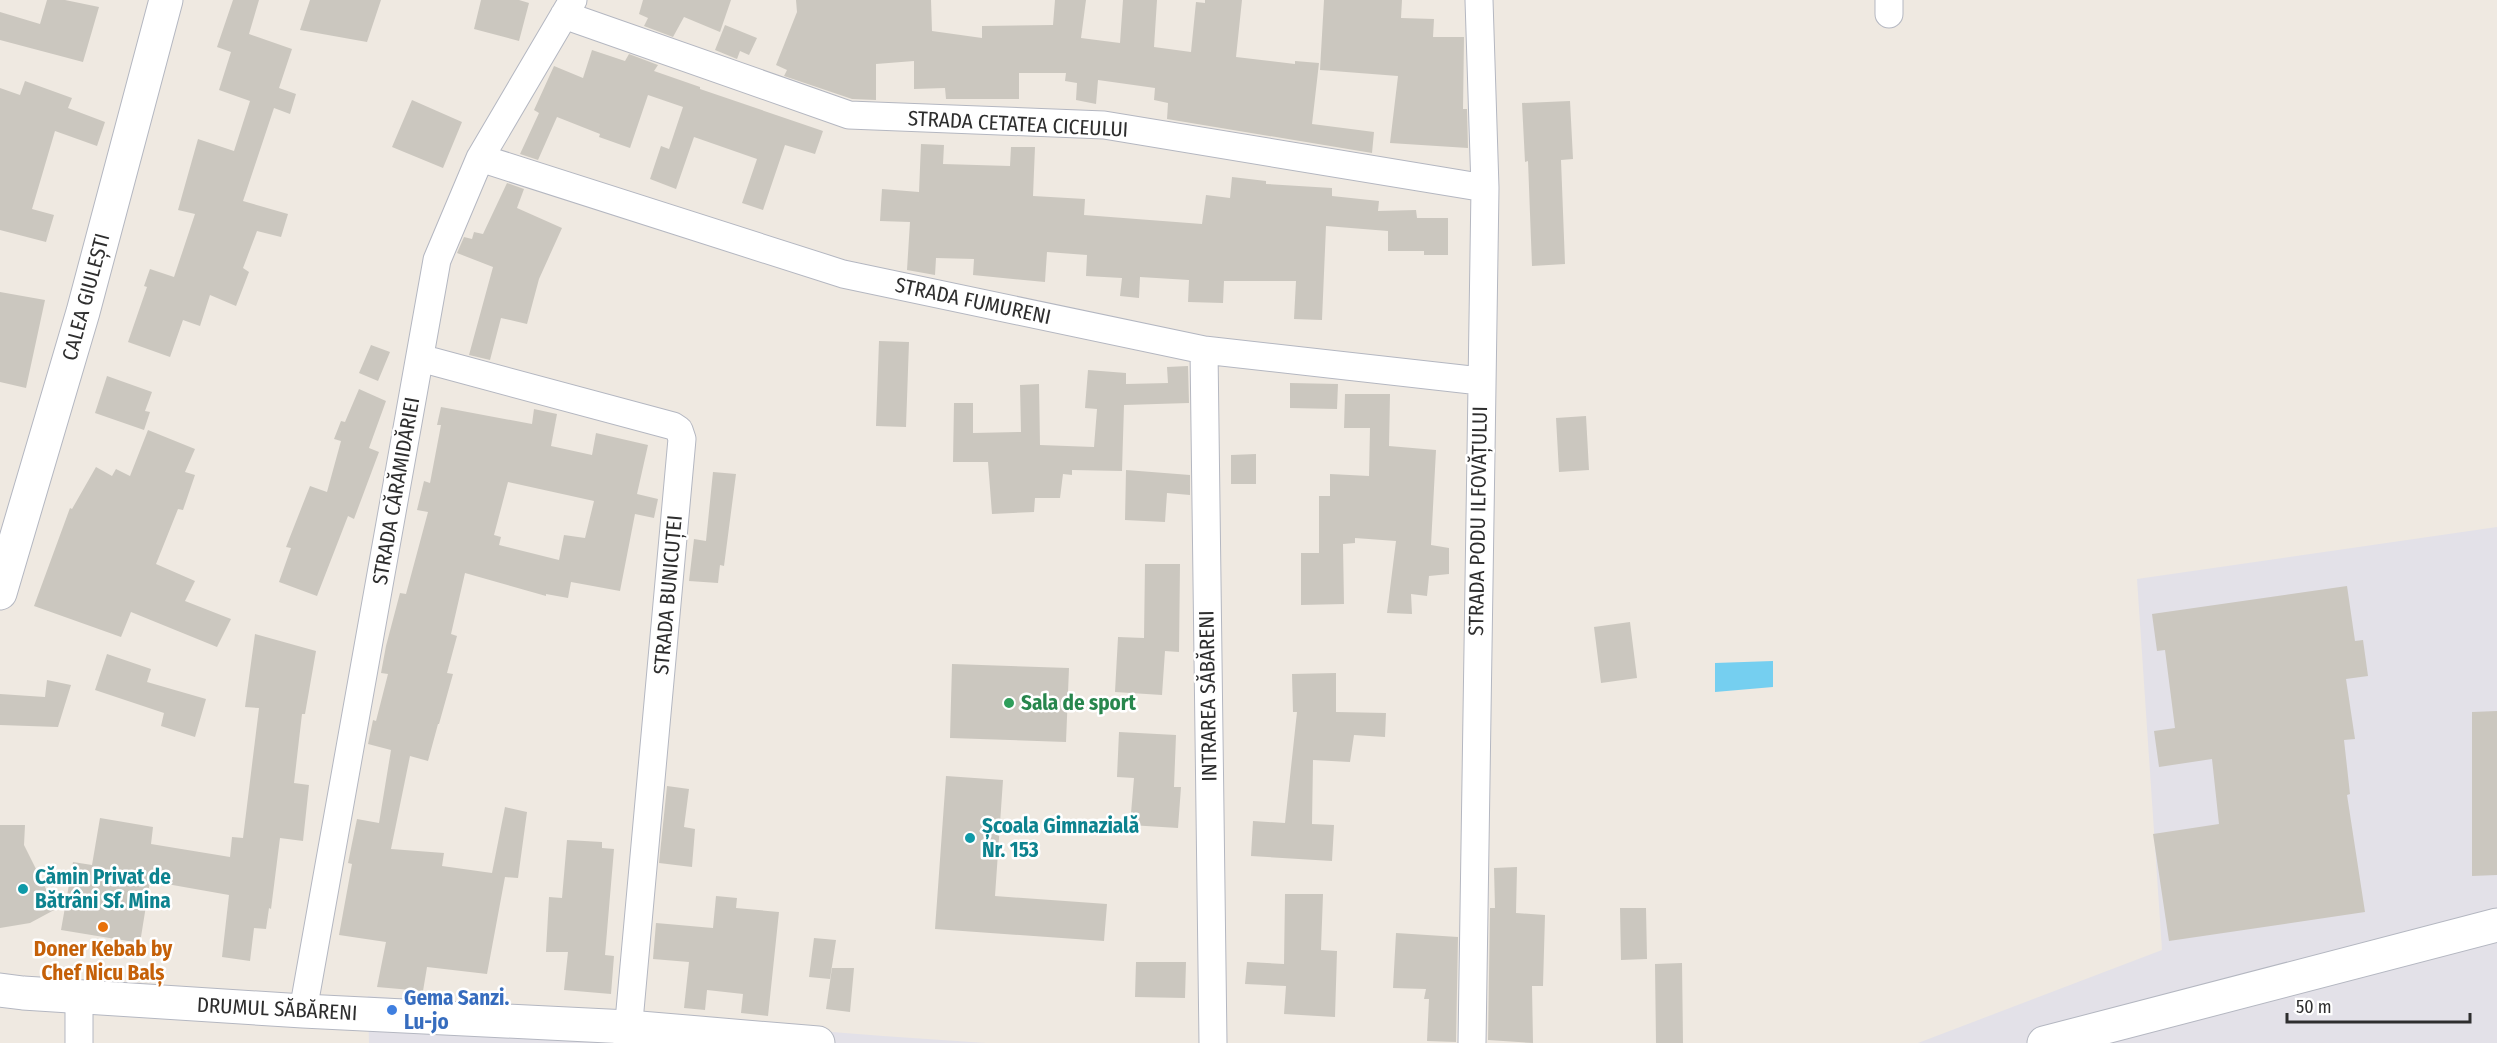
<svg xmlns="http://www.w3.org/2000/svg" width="2497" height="1043" font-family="'Fira Sans Condensed',sans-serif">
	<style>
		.industrial { fill: #e3e1e8 }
		.water { fill: #75cff0 }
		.building { fill: #cbc7bf; fill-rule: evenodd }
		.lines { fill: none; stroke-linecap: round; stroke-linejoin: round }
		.street-casing { stroke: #b4b7c1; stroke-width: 29 }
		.secondary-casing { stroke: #b4b7c1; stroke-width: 35 }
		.street { stroke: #fff; stroke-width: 27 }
		.secondary { stroke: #fff; stroke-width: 33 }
		.leisure-dot { fill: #2e9e5b; stroke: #fff; stroke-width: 2 }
		.culture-dot { fill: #0f9aa8; stroke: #fff; stroke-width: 2 }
		.food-dot { fill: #e8710a; stroke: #fff; stroke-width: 2 }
		.shop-dot { fill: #3f7fe0; stroke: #fff; stroke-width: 2 }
		.labels { text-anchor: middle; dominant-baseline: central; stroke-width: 5; stroke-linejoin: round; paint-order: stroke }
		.street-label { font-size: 21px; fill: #2e2e2e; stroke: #fff }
		.leisure-label { font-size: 21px; font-weight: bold; fill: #27864d; stroke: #fff; text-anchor: start }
		.culture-label { font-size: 21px; font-weight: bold; fill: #0d838f; stroke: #fff; text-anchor: start }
		.food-label { font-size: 21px; font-weight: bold; fill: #c56008; stroke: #fff }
		.shop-label { font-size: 21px; font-weight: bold; fill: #366cbe; stroke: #fff; text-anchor: start }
	</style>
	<rect width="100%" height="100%" fill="#efe9e1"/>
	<path class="industrial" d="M2497,527v516h-579l244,-93 -25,-371z
		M368,996l515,40 103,7h-617z"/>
	<path class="water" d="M1773,661v26l-58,5v-29z"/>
	<path class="building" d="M47,0h18l34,7 -16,55 -83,-22v-28l40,12z
		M233,0h26l-10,34 43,15 -13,39 17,6 -6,20 -16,-6 -31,93 45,13 -7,23 -24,-6 -14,37 6,4 -13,34 -26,-11 -10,31 -17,-6 -13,37 -42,-15 19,-55 -3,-1 6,-17 24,8 21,-63 -17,-4 20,-71 36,12 16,-50 -31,-11 12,-38 -14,-5z
		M310,0h71l-14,42 -67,-12z
		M481,0h38l10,3 -10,38 -45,-12z
		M643,0h88l-11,32 -36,-15 -11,20 -29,-11 4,-8 -9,-4z
		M796,0h135l1,31 50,7v-12l71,-1 2,-25h31l-5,38 39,5 3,-43h34l-3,47 37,5 5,-50 9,1v-3h37l-6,57 59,7v-3l24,2 -7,61 62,8 -2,21 -205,-34 1,-16 -14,-3 1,-12 -57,-8 -2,24 -20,-4 1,-17 -12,-2 1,-8h-47v26h-73l-1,-11 -31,1v-28l-38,3v36l-24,-1 -68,-23 3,-6 -11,-5 21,-53z
		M1324,0h78l-1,18 33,1 -1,18h31l-1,72h4l1,39 -78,-5 8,-67 -78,-6z
		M725,25l32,13 -8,17 -9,-4 -3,8 -22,-9z
		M592,50l33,11 4,-7 29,11 -4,6 46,16v2l123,42 -8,23 -30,-9 -22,65 -21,-7 15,-44 -63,-22 -18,52 -26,-10 11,-33 8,3 14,-42 -35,-12 -18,53 -31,-11 1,-3 -43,-17 -19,43 -18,-6 19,-41 -5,-3 20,-44 29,12z
		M25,81l47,17 -4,10 37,14 -8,24 -42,-15 -23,78 22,6 -8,27 -46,-12v-142l20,7z
		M412,100l50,22 -19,46 -51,-21z
		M1570,101l3,58 -12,1 4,104 -33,2 -4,-105 -3,1 -3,-59z
		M921,144l23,1 -1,19 67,2 1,-19h24l-2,49 52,3 -1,16 118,9 4,-29 24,3 2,-21 34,4v3l66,4v8l47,5 -1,10 38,-1 1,8h31v37h-24v-4h-36v-20l-62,-5 -4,94 -28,-1 2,-38h-72l-1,22 -35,-1 1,-22 -49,-3 -1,21 -19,-2 2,-18 -36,-2 1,-21 -40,-3 -2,30 -72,-7 1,-16 -38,-1 -1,17 -28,-5 3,-48 -30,-1 2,-32 37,3z
		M507,183l17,6 -7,19 45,20 -23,51 -12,45 -26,-6 -11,42 -21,-5 24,-88 -36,-14 7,-16 8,2 2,-7 9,2z
		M0,292l45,8 -19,88 -26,-6z
		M879,341l30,1 -3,85 -30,-1z
		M371,345l19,7 -12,29 -19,-8z
		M1188,366l1,37 -65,2 -2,66 -50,-1v5l-9,-1 -3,24h-25l-1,14 -42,2 -4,-52h-35l1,-59h19v30l48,-1 -1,-47 19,-1 1,61 54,2 3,-38 -12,-1 3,-38 38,3v11l42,-1 -1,-16z
		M107,376l45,16 -7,19 5,1 -6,18 -49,-17z
		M1290,383l48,1 -1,25 -47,-1z
		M359,389l27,12 -17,47 10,4 -25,67 -6,-3 -31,80 -38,-14 12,-34 -5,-1 24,-61 17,6 14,-51 -7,-2 7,-18 4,1z
		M1345,394h45l-1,52 47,4 -5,95 18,3v26l-20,2 -2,20 -16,-2 1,20 -25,-1 9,-72 -41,-3v5l-12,1 1,60 -43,1v-52h18v-57h11v-22l39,2 1,-48h-26z
		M441,407l91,17 2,-15 23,5 -6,32 41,9 4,-22 52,12 -11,49 21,5 -4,19 -19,-4 -15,77 -49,-9 -3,16 -22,-4v2l-81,-23 -14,61 6,2 -10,37 6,1 -14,50h-1l-10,37 -18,-5 -19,93 53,4 -2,13 50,7 13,-66 22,5 -9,66 -13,-1 -18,97 -60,-7 -4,24 -46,-4 9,-45 -47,-7 13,-71 -4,-1 9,-44 22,4 12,-73 -23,-6 5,-24 3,1 12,-47 -7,-1 5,-27 14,-53 6,1 22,-82 -11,-2 7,-29 6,2 11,-58h-4zM508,482l86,19 -9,37 -21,-3 -5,25 -60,-15 2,-8 -7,-2z
		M1586,416l3,54 -30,2 -3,-54z
		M148,430l47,19 -10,23 10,3 -12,35 -5,-1 -22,55 39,17 -10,20 46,18 -14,28 -86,-35 -10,25 -87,-31 36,-98 2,1 24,-42 16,9 4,-7 14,7z
		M1256,454v30h-25v-29z
		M1126,470l64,5v20l-23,-2 -2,29 -40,-2z
		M713,472l23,2 -12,92 -4,-1 -2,18 -29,-2 5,-42 12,2z
		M1145,564h35l-1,88 -14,-1 -3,44 -47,-3 3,-55 26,1z
		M2347,586l8,55 8,-1 5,36 -22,3 9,60 -11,1 6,54 -3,1 18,117 -196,29 -16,-107 66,-10 -7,-65 -53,8 -5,-36 21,-3 -10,-78 -8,1 -5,-37z
		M1630,622l7,56 -36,5 -7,-56z
		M255,634l61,17 -11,63h-3l-8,69 15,2 -6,56 -23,-3 -9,71 -2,-1 -3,21 -12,-1 -4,33 -28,-4 7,-62 -79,-14 -10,62 -79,-13 12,-68 19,3 8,-47 53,9 -2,17 79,13 2,-20 11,1 16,-130 -14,-1z
		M107,654l44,15 -4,13 59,17 -11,38 -34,-11 3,-13 -69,-23z
		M952,664l117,4 -3,74 -116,-4z
		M1336,673v39l50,1 -1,24 -31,-2 -4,27 -37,-2 -1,64 22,1 -2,36 -81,-5 2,-35 32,2 12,-111h-4l-1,-38z
		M47,680l24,5 -13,42 -58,-2v-31l45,3z
		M2497,711v164l-25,1v-164z
		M1119,732l57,3 -2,52h7l-3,41 -48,-3 4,-47 -17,-1z
		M946,776l57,4 -8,116 112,8 -3,37 -169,-12z
		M667,786l22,3 -5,38 11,2 -3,38 -33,-4z
		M0,825h25l-1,20 32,64 -26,14 -30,5z
		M567,840l35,2v6l12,1 -9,106 9,1 -3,38 -47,-4 4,-38h-22l3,-55 13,1z
		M1517,867l-1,46 29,2 -2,71h-11l1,57 -45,-3 2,-132h5l-1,-40z
		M1285,894h38l-2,56 16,1 -2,66 -51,-3 2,-28 -41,-2 2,-22 37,2z
		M716,896l21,2 -1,10 43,4 -11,104 -27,-3 2,-19 -36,-4 -2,20 -21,-2 5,-46 -36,-3 3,-36 57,5z
		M1620,908h26l1,51 -26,1z
		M1396,933l62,4 -2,105 -29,-1 2,-42h-5l2,-10 -33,-1z
		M814,938l22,2 -6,39 -21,-2z
		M1136,962h50l-1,36 -50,-1z
		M1682,963l1,80h-27l-1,-79z
		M832,968h22l-4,44 -24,-3z"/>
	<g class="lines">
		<g class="street-casing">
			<path id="street" d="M1889,0v14
				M564,15l285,100 255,10 381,63
				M480,158l363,116 361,76 276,31
				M1204,350l9,693
				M420,358l253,68 6,4 3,9 -55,604
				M303,1011l134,-751 43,-102 93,-158
				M79,1043v-46
				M1472,1043l13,-855 -6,-188"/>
		</g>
		<g class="secondary-casing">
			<path id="secondary" d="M0,593l83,-281 83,-312
				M0,990l23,3 280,18 325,16 190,16
				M2044,1043l453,-118"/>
		</g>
		<use href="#street" class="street"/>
		<use href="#secondary" class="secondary"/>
	</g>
	<circle class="leisure-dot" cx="1009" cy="703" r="6"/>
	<g class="culture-dot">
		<circle cx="970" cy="838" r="6"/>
		<circle cx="23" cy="889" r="6"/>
	</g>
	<circle class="food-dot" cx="103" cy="927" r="6"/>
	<circle class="shop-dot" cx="392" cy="1010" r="6"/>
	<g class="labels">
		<g class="street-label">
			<text transform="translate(1018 124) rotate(3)">STRADA CETATEA CICEULUI</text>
			<text transform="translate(86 297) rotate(-75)">CALEA GIULEȘTI</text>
			<text transform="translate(973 301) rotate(12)">STRADA FUMURENI</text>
			<text transform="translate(396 491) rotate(-80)">STRADA CĂRĂMIDĂRIEI</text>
			<text transform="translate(1478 521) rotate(-89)">STRADA PODU ILFOVĂȚULUI</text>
			<text transform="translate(668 595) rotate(-85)">STRADA BUNICUȚEI</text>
			<text transform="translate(1208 696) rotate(-91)">INTRAREA SĂBĂRENI</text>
			<text transform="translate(277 1009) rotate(3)">DRUMUL SĂBĂRENI</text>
		</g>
		<g class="leisure-label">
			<text x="1021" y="703">Sala de sport</text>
		</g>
		<g class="culture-label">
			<text x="982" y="826">Școala Gimnazială<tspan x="982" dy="24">Nr. 153</tspan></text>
			<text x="35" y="877">Cămin Privat de<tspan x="35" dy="24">Bătrâni Sf. Mina</tspan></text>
		</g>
		<g class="food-label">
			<text x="103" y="949">Doner Kebab by<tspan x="103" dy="24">Chef Nicu Balș</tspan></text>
		</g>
		<g class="shop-label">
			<text x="404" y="998">Gema Sanzi.<tspan x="404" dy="24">Lu-jo</tspan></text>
		</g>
	</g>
	<path d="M2287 1013v9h183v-9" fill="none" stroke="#2e2e2e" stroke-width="3"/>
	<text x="2296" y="1013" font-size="18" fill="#2e2e2e" stroke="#ffffff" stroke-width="4.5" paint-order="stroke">50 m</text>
</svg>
